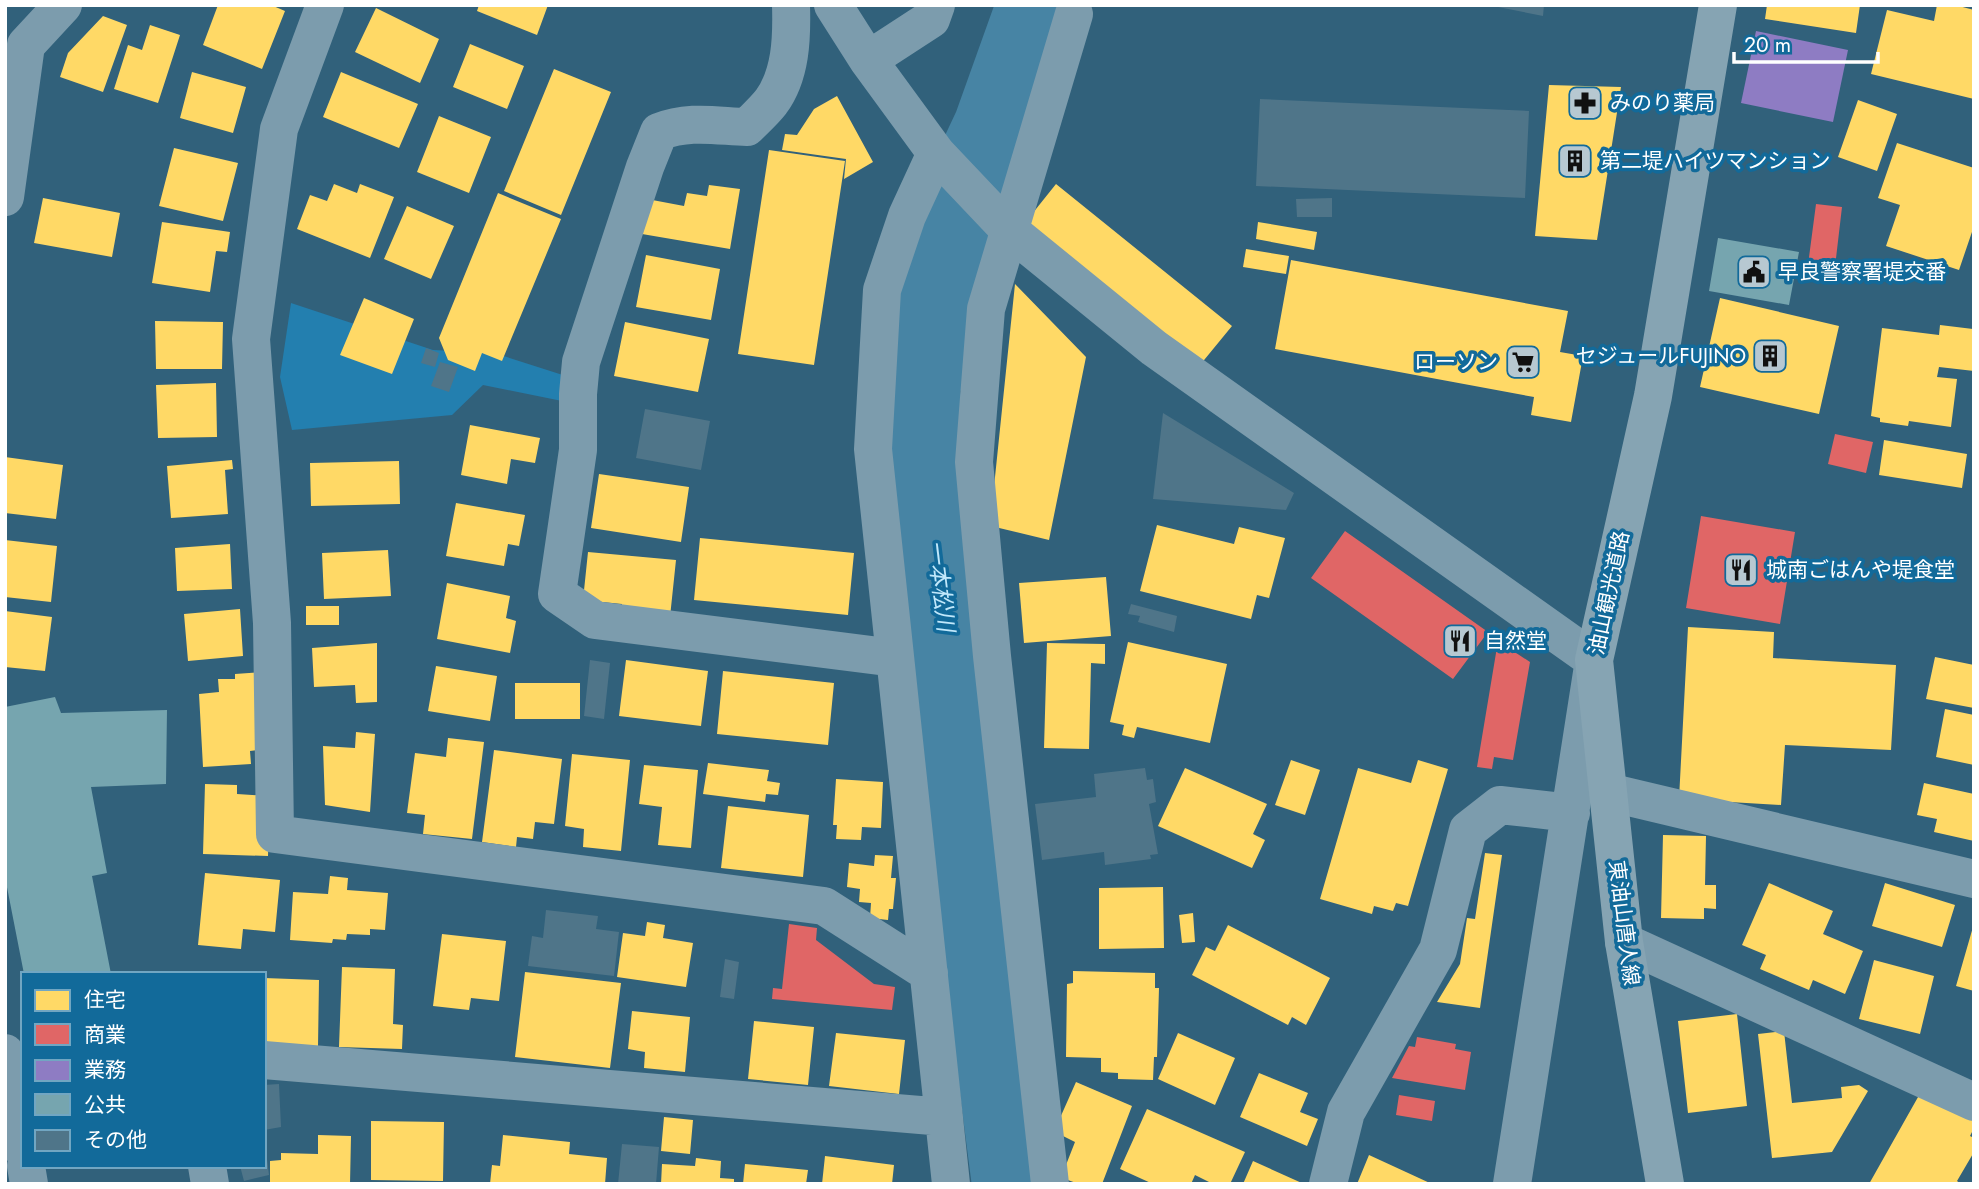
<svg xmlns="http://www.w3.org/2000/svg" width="1979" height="1189" font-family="Jost,'Noto Sans JP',sans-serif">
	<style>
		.green { fill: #237faf }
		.homes { fill: #ffd966 }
		.shops { fill: #e06666 }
		.offices { fill: #8e7cc3 }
		.public { fill: #76a5af }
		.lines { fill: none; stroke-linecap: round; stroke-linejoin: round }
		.river { stroke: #4784a4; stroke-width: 86 }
		.building { fill: #4f7589 }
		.minor { stroke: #7c9cad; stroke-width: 38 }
		.major { stroke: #86a4b3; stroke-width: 38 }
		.labels { text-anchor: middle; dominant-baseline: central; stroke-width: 7; stroke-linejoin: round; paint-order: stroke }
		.poi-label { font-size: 21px; fill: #fff; stroke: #126a9a; text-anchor: start }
		.street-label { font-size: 21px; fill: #fff; stroke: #126a9a }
		.water-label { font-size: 23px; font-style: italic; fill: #c1e8fb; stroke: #126a9a }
	</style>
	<rect width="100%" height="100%" fill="#31617b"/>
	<path class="green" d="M291,303l142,47 21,1 6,-9 109,35 -7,24 -79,-16 -31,30 -160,15 -12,-53z"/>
	<path class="homes" d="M218,5h53l14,6 -23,58 -59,-24z
		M479,5h69l-11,30 -60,-24z
		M1767,5h93l-4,28 -91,-14z
		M1937,5h18l19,5v89l-103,-25 16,-64 47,11z
		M376,8l63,31 -19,44 -65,-31z
		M103,16l24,9 -24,67 -43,-15 8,-24z
		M150,25l30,10 -22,68 -44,-14 14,-44 14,5z
		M470,44l54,22 -17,43 -54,-22z
		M554,69l57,23 -50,123 -57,-24z
		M192,72l54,15 -13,46 -53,-15z
		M341,72l77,32 -19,44 -76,-31z
		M1549,85l72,2 -24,153 -62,-4z
		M837,96l36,66 -29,17 2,-20 -64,-9 3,-16 12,1 17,-26z
		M1858,100l39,14 -20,57 -39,-14z
		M439,116l52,21 -22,56 -52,-21z
		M1897,143l77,25v58l-15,44 -73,-24 14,-41 -22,-7z
		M174,148l64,15 -15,58 -64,-15z
		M769,150l76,11 -31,204 -76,-11z
		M334,184l23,9 3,-9 34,13 -24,61 -73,-29 13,-34 17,6z
		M1056,184l176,142 -32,39 -176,-141z
		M709,185l31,4 -10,60 -88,-15 5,-35 37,7 3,-13 20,3z
		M498,193l63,26 -59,142 -20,-8 -7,18 -27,-11 -9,-22z
		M43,198l77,15 -8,44 -78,-14z
		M407,206l47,20 -23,53 -47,-20z
		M162,222l68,10 -3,20 -11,-1 -6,41 -58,-9z
		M1258,222l59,10 -3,18 -58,-11z
		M1246,249l43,7 -3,18 -43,-7z
		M646,255l74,14 -9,51 -75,-13z
		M1291,260l277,51 -8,41 23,4 -12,66 -40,-7 3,-18 -259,-48z
		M1015,284l71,73 -37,183 -54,-13 -3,-21z
		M364,298l50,21 -22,55 -52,-19z
		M1720,298l119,28 -20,88 -119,-27z
		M155,321l68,1 -1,47h-66z
		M625,322l84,17 -11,53 -84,-16z
		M1940,325l33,4 -1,10h2v32l-35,-4 -2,10 20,2 -6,48 -42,-6 -1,5 -28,-4v-4l-9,-2 11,-88 57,7z
		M216,383l1,54 -59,1 -2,-53z
		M470,425l70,13 -5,25 -24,-4 -4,25 -46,-9z
		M1884,440l83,14 -5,34 -83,-13z
		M5,457l58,8 -7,54 -51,-6z
		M232,460l1,9 -8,1 3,44 -57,4 -4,-52z
		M399,461l1,43 -89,2 -1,-43z
		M599,474l90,13 -8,55 -90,-14z
		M456,503l69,12 -6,31 -11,-2 -4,22 -58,-10z
		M1157,525l77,19 5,-17 46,11 -16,60 -12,-3 -6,24 -111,-28z
		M700,538l154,15 -6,62 -154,-15z
		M5,540l52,6 -6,56 -46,-5z
		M230,544l2,45 -55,2 -2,-43z
		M388,550l3,46 -67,3 -2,-46z
		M588,552l88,8 -6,57 -48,-5v-8l-39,-4z
		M1106,577l5,59 -87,7 -5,-60z
		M447,583l63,13 -4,22 10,3 -6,32 -73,-14z
		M306,606h33v19h-33z
		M240,609l3,47 -55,5 -4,-47z
		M5,611l47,6 -7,54 -40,-4z
		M1688,627l86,5 -1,26 123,7 -5,85 -106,-5 -4,60 -102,-6z
		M1128,642l99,22 -17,79 -73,-16 -3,11 -12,-3 2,-10 -14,-3z
		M377,643v59l-21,1 -1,-18 -41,2 -2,-39z
		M1047,643l58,1v20l-14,-1 -2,86 -45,-1z
		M1935,657l39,8v43l-48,-9z
		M626,660l82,11 -7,55 -82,-10z
		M436,666l61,10 -7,45 -62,-10z
		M723,671l111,12 -6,62 -111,-11z
		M263,672l5,77 -18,2 1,13 -48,3 -4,-73 20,-2 -1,-13h17v-5z
		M515,683h65v36h-65z
		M1945,709l29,6v50l-38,-8z
		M356,732l19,2 -5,78 -45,-7 -2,-59 32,2z
		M448,738l36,4 -12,97 -49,-5 2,-19 -18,-2 8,-60 31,4z
		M494,750l68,9 -8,65 -19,-2 -2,17 -16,-2 -1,10 -34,-5z
		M572,754l58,6 -9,91 -38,-4 1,-18 -19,-3z
		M1291,760l29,10 -15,45 -30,-10z
		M1418,760l30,9 -40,137 -12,-3 -3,8 -19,-5 -2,8 -52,-15 38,-131 53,15z
		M708,763l61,7 -2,11 13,2 -2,12 -12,-1 -1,8 -62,-8z
		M644,765l54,5 -7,78 -33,-3 4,-38 -23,-3z
		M1185,768l82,36 -14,30 12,6 -13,28 -94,-42z
		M836,779l47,3 -2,46 -19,-1 -1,13 -25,-1 1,-14h-4z
		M1924,783l50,11v47l-40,-9 3,-13 -20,-4z
		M205,784l32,1v9l33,2 -2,60 -65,-2z
		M728,806l81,9 -6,62 -82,-9z
		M1663,835l43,1 -1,49h11v24l-12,-1v11l-43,-1z
		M1485,853l17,2 -22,153 -43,-6 23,-38 7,-46 8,1z
		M875,855l18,1 -2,22h5l-3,31h-4l-1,11 -18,-2 1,-15 -12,-1 1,-13 -13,-2 2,-24 25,3z
		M205,873l75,7 -5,52 -32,-3 -2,20 -43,-4z
		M330,876l18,2 -1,12 41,3 -3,37 -15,-1v6l-23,-1 -1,6 -13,-1 -1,4 -42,-3 3,-48 35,2z
		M1769,883l64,28 -10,23 40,17 -18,43 -32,-14 -4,10 -49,-21 6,-14 -24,-10z
		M1885,883l70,22 -13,42 -70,-21z
		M1163,887l1,61 -65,1v-61z
		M1193,913l2,29 -13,1 -3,-28z
		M647,922l18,3 -2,13 30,5 -7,44 -69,-10 6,-44 22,3z
		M1228,925l102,53 -24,47 -14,-8 -4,8 -96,-50 14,-28 9,4z
		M1973,927h1v64l-18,-5z
		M442,934l64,7 -7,60 -28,-3 -2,12 -36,-4z
		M1874,960l60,16 -14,58 -61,-15z
		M342,967l53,2 -2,55 10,1 -1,24 -63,-2z
		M1073,971l82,2v15h4l-2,69h-3l-1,23 -35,-1v-6l-17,-1v-14l-35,-1 1,-73 6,-1z
		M525,972l96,11 -11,85 -95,-11z
		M264,978l55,2 -1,67 -54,-2z
		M632,1011l58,6 -5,55 -41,-4 1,-16 -17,-3z
		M1737,1014l10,92 -59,7 -10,-92z
		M754,1021l60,6 -6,58 -60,-6z
		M1784,1031l8,72 50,-5 -1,-11 18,-2 9,6 -36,61 -60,6 -14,-124z
		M836,1033l69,7 -6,54 -70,-8z
		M1178,1033l57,25 -20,47 -57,-26z
		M1259,1073l49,20 -8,19 18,7 -11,27 -67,-29z
		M1076,1082l56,24 -30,78h-23l-14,-5 -1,-9 11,-28 -14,-7 -1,-17z
		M1922,1090l52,31v7l-4,8 4,2v14l-17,29 4,3h-92z
		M1147,1109l98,43 -15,32h-17l-18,-9 -4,9h-38l-33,-15z
		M664,1117l29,3 -3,34 -29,-3z
		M371,1121l73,1 -1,59 -72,-1z
		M318,1135l33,1 -1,48h-80v-23l11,-1v-7l37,1z
		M503,1135l67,7 -1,12 38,4 -2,26h-115l2,-19 8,1z
		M1369,1155l63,29h-75z
		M825,1156l69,9 -2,19h-70z
		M696,1158l25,3 -1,17 14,1v5h-73l1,-20 33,2z
		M1253,1161l51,23h-61z
		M745,1164l63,6 -2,14h-63z"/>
	<path class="shops" d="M1816,204l26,3 -9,77 -27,-4z
		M1835,434l38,8 -7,31 -38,-9z
		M1701,516l94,16 -15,92 -94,-16z
		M1345,531l143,101 -35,47 -142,-101z
		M1498,641l32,21 -17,98 -19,-3 -2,12 -15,-2z
		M789,924l28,4 -1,12 58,44 21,3 -3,23 -120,-11 1,-11 9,1z
		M1417,1037l39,7 -1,5 16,3 -6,38 -73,-12 17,-32 6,1z
		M1399,1095l36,6 -3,20 -36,-6z"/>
	<path class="offices" d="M1756,31l92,19 -15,72 -92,-19z"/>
	<path class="public" d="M1718,238l81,14 -10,53 -80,-14z
		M55,697l6,16 106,-3 -1,74 -75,3 16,86 -15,3 19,98h-87l-19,-97v-170z"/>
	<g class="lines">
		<path class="river" d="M1015,1184l-70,-541 -28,-254 23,-97 11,-68 45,-96 44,-123"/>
	</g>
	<path class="building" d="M1488,5h56l-1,11z
		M1260,99l269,12 -4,87 -269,-12z
		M1332,198v19h-35l-1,-18z
		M426,348l13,5 -4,14 -14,-4z
		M440,362l18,5 -9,25 -18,-6z
		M645,409l65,12 -9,49 -65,-12z
		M1163,413l131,80 -8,17 -133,-11z
		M1131,604l46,12 -3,16 -36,-10 2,-6 -12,-2z
		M590,660l20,3 -6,56 -20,-3z
		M1145,768l2,12 6,-1 3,23 -7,2 9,50 -8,1 1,4 -46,6 -1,-13 -62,8 -7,-56 61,-7 -2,-23z
		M546,910l52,6 -2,13 23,3 -5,44 -86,-10 4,-30 11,2z
		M725,959l14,3 -5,37 -14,-2z
		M279,1084l2,43 -17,3v-45z
		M622,1144l37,3 -3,37h-38z
		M264,1151h2l3,24 -25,6 -4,-15h24z"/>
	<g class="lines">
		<path class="minor" d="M325,5l-46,124 -28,210 21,284 3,211 549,72 105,67
			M791,5c1,33 0,70 -20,97 -7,9 -16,17 -24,25 -31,-1 -58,-7 -88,5l-14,35 -64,195 -3,32v56l-21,144 38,26 300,38
			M833,5l35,55 68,93 73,77 145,118 440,312 -82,524
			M868,60l63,-41 5,-14
			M936,153l-29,63 -25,74 -9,159 78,735
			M5,197l21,-152 37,-40
			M1608,792l366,87
			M1624,942l350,160
			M5,1053l18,97
			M264,1060l680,57
			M26,1166l3,18
			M207,1166l3,18
			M1050,1184l-58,-528 -18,-194 12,-153 88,-295
			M1328,1184l18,-72 92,-162 30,-120 32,-25 71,8"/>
		<path class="major" d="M1665,1184l-41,-242 -30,-282 59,-264 65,-391"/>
	</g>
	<defs>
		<g id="pharmacy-square" transform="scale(1.75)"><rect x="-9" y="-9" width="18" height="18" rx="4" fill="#b7c8d1" stroke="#126a9a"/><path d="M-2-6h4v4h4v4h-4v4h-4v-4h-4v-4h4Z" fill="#111"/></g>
		<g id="building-square" transform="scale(1.75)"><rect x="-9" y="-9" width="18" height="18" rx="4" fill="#b7c8d1" stroke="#126a9a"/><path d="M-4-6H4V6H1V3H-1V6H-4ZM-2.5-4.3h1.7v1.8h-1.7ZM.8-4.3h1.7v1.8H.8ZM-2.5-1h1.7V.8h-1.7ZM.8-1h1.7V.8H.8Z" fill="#111"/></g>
		<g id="civic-square" transform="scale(1.75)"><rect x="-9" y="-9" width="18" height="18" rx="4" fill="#b7c8d1" stroke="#126a9a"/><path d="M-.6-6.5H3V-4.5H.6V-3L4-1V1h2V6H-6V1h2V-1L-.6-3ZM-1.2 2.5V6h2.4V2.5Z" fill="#111"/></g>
		<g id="supermarket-square" transform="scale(1.75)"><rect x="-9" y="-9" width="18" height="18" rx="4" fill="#b7c8d1" stroke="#126a9a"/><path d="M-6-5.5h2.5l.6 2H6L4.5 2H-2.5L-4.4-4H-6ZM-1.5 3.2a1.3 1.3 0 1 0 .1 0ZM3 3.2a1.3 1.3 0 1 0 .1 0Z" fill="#111"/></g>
		<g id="restaurant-square" transform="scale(1.75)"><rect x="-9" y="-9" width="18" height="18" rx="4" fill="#b7c8d1" stroke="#126a9a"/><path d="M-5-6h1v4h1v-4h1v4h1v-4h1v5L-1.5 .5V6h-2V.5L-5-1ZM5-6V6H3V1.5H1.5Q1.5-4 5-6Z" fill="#111"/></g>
	</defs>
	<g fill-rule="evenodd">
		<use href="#pharmacy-square" x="1585" y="103"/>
		<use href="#building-square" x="1575" y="161"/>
		<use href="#civic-square" x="1754" y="272"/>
		<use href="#building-square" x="1770" y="356"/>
		<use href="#supermarket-square" x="1523" y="362"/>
		<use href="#restaurant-square" x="1741" y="570"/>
		<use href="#restaurant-square" x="1460" y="641"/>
	</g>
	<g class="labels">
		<g class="poi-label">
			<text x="1610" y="103">みのり薬局</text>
			<text x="1600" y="161">第二堤ハイツマンション</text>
			<text x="1778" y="272">早良警察署堤交番</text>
			<text x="1746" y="356" text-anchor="end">セジュールFUJINO</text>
			<text x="1498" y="362" text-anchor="end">ローソン</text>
			<text x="1766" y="570">城南ごはんや堤食堂</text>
			<text x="1484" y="641">自然堂</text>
		</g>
		<g class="street-label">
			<text transform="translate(1609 593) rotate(-78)">油山観光道路</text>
			<text transform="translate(1624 923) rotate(83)">東油山唐人線</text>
		</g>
		<g class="water-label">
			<text transform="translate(941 586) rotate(83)">一本松川</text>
		</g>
	</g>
	<rect width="1979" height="1189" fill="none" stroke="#ffffff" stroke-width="14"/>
	<rect x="21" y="972" width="245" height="196" fill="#126a9a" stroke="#71a6c2" stroke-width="2"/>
	<rect x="35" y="990" width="35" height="21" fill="#ffd966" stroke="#71a6c2" stroke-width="2"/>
	<text x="84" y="1007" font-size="21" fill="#ffffff">住宅</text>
	<rect x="35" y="1024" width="35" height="21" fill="#e06666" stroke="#71a6c2" stroke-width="2"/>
	<text x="84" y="1042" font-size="21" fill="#ffffff">商業</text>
	<rect x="35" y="1060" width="35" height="21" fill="#8e7cc3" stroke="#71a6c2" stroke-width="2"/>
	<text x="84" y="1077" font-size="21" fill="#ffffff">業務</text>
	<rect x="35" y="1094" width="35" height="21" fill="#76a5af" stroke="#71a6c2" stroke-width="2"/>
	<text x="84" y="1112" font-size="21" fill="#ffffff">公共</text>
	<rect x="35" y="1130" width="35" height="21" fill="#4f7589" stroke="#71a6c2" stroke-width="2"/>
	<text x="84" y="1147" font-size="21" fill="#ffffff">その他</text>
	<path d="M1734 52v10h144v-10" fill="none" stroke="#ffffff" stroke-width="3.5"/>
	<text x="1744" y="52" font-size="21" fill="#ffffff" stroke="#126a9a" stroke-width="5" paint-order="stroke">20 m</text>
</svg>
